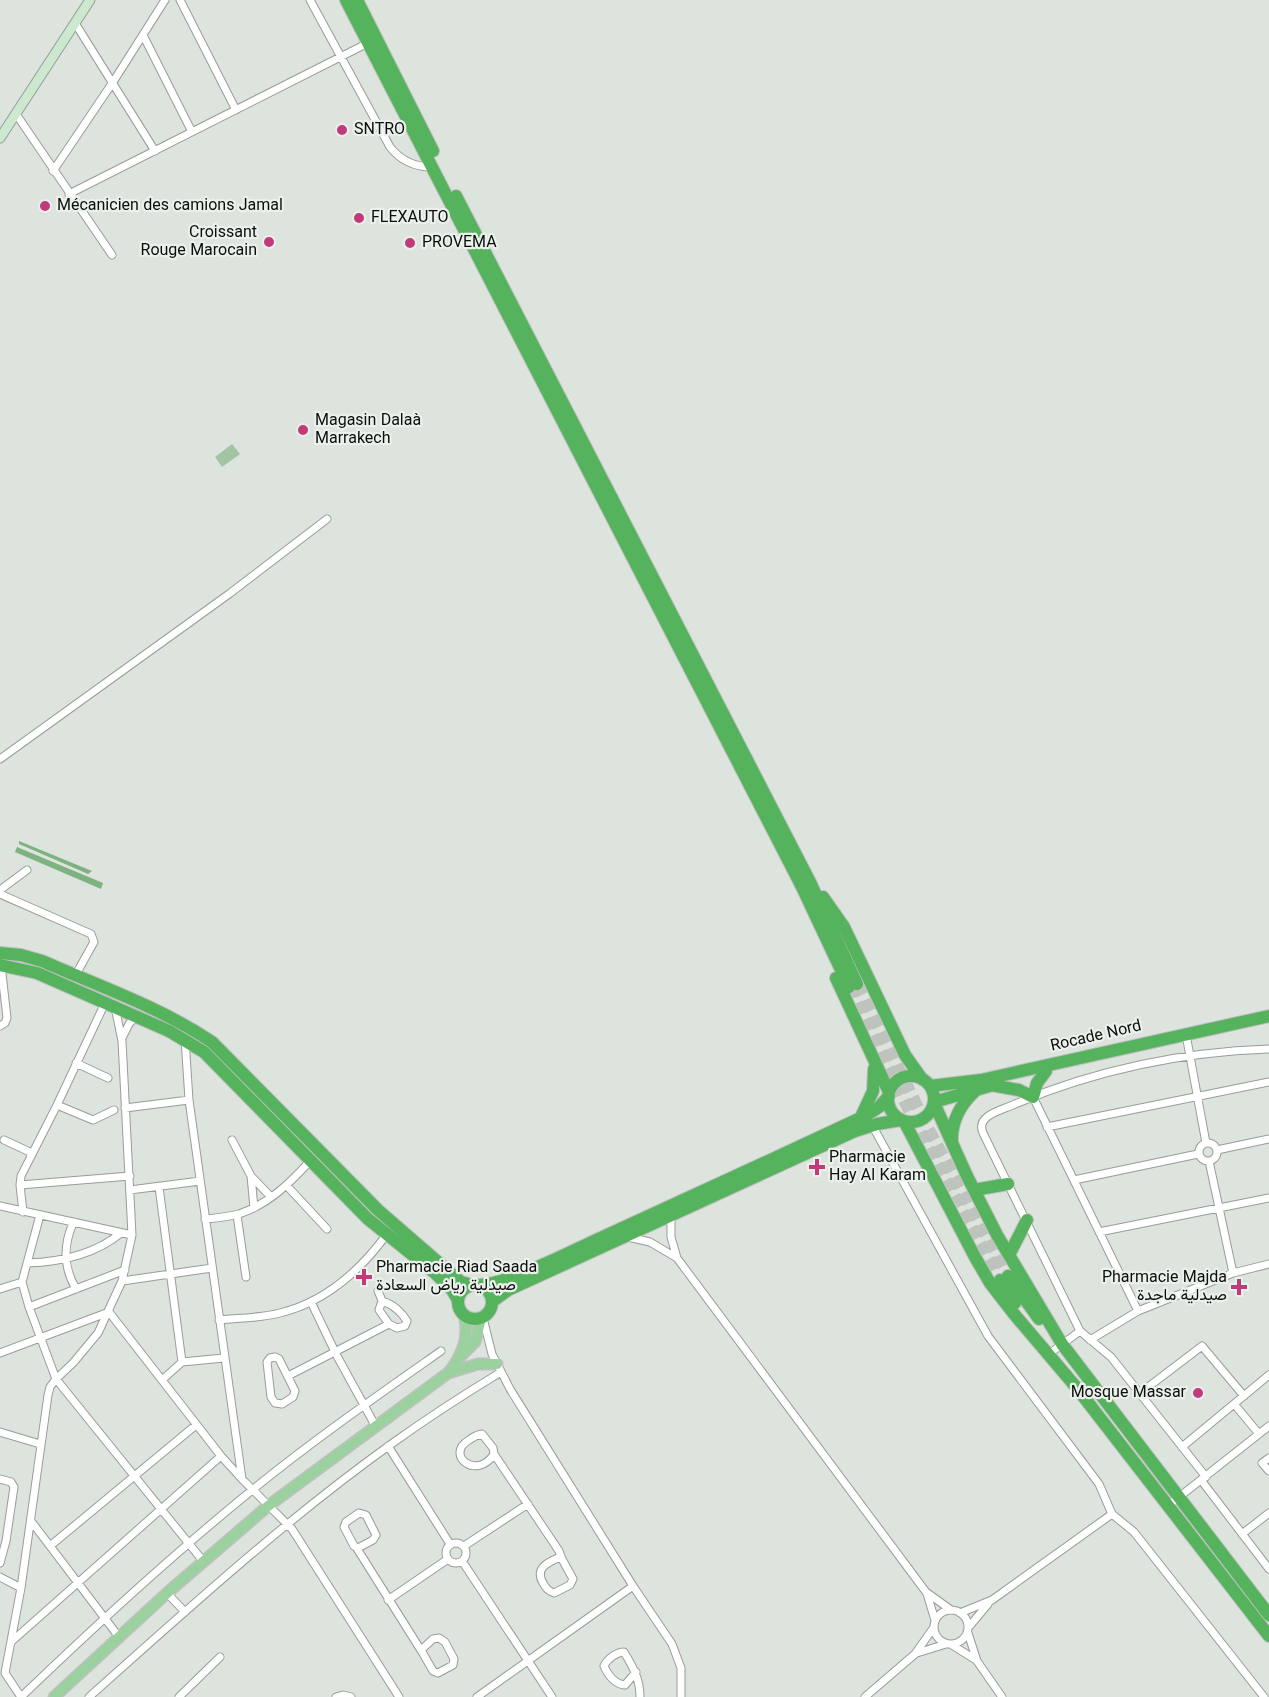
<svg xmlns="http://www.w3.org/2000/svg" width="1269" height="1697" font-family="Georgia,Vazirmatn,serif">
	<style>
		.green { fill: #a3c4a4 }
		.forest { fill: #7fb281 }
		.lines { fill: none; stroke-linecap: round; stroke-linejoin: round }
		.highway-tunnel { stroke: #bec3be; stroke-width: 12; stroke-dasharray: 12 6; stroke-linecap: butt }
		.street-casing { stroke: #979d97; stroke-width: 9 }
		.secondary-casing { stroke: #979d97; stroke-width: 11 }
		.primary-casing { stroke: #c0c0c0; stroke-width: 13 }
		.highway-casing { stroke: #c0c0c0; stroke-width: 14 }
		.street { stroke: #fff; stroke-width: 7 }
		.secondary { stroke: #cce8ce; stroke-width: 9 }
		.primary { stroke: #9ad19e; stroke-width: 10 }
		.highway { stroke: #56b35d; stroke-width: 12 }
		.poi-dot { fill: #c13a7a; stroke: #eaf0ea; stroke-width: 2 }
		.labels { text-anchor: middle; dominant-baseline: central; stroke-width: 4.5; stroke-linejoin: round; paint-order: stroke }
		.poi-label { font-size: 16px; fill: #0c0e0c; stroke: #eaf0ea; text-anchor: start }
		.street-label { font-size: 16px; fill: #0c0e0c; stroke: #eaf0ea }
	</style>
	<rect width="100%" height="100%" fill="#dde3dd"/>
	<path class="green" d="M232,444l8,10 -18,13 -7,-10z"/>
	<path class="forest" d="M19,841l73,30 -4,3 -69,-30z
		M17,847l86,36 -2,6 -86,-37z"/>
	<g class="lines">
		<path class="highway-tunnel" d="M857,984l71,144 80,148
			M849,987l70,144 81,149"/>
		<g class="street-casing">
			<path id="street" d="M180,0l56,110
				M310,0l80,147c11,14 24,20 42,20
				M75,23l80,128
				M143,35l49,97
				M16,114l96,141
				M53,171l60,-89 52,-82
				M69,194l299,-151
				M0,759l229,-165 98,-75
				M0,890l27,-20
				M0,894l91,40 3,8 -19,34
				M115,1007l7,34 10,194 -10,46 -24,52 -25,30 -17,16 -6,8 -2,8 -27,193 -16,85 16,24c74,-71 150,-141 230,-206 61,-50 126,-95 190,-140
				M0,1026l5,-3 2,-5 -6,-53
				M122,1038l7,-14 7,-8
				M185,1039l4,61 53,379 50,50 107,168
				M1187,1040l19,103
				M76,1063l32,15
				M1033,1097l105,214
				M57,1105l36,15 21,-10
				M125,1108l64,-8
				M872,1125l116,211 111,148 13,30 22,18 130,165
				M1047,1127l222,-45
				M4,1140l28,13
				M232,1140l19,36 20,21
				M1199 1152a9 9 0 1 1 18 0a9 9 0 1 1-18 0Z
				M1217,1150l52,-11
				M1209,1161l24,112
				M251,1176l3,32
				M1074,1180l124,-26
				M20,1185l110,-9
				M287,1186l40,43
				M159,1187l23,175
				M130,1190l70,-9
				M0,1206l132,29
				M23,1212l-3,-27 1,-9 36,-71 48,-102
				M40,1215l-18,67 7,25 27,72 147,182
				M237,1215l9,62
				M671,1216v21l6,21
				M205,1219c11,-1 23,-2 34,-5 30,-10 51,-31 72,-54
				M73,1223c-10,23 -10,44 3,66
				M1099,1232l170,-34
				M628,1237l22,5 27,16 249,334 25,18
				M27,1263c34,-1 67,-8 94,-30
				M122,1281l90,-13
				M0,1289l22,-7
				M378,1291l5,12
				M311,1302l26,54 39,71
				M384,1302c9,2 19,12 23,19l-2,5 -8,2 -8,-4 -10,-14 2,-6z
				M29,1307l96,-37
				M483,1318l9,36 18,35 123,197 39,58 9,24v29
				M219,1320c20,-2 42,-2 61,-7 45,-11 80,-42 107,-79
				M1090,1340l48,-29 95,-38 36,-9
				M0,1353l109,-41 112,144 21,23
				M1049,1354l31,-23
				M275,1357l4,2 16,32 -2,6 -11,7 -7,-1 -4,-6 -4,-35 3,-4z
				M288,1376l101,-52
				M162,1380l20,-18 42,-4
				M1139,1394l63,-48 42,50
				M1235,1405l24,29
				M0,1432l40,12
				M482,1434l11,14 1,6c-17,27 -50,1 -25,-14 4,-3 7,-5 13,-6z
				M388,1446l62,98
				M1182,1447l87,-72
				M494,1454l65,97 3,8
				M1269,1458l-7,5 7,8
				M1206,1477l-95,-120 -31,-26 -97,-198c-8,-18 20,-23 32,-29 81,-34 166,-52 254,-55
				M0,1479l11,3 3,5 -8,54 -6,22
				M1201,1480l68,89
				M1169,1505l100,-79
				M359,1513l7,2 10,20 -3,5 -15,8 -4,-2 -10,-19 2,-5z
				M31,1521l88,116
				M1242,1534l27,-21
				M446 1553a10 10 0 1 1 20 0a10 10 0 1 1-20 0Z
				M50,1546l146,-121
				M464,1546l64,-42
				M356,1547l66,105
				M558,1558l4,1 11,20 -3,6 -16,8c-6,-2 -8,-5 -11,-10 -8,-14 3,-20 15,-25z
				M462,1561l90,136
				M0,1577l21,11
				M167,1593l18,19
				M927,1594l8,26
				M388,1600l60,-41
				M934 1627a17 17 0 1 1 34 0a17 17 0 1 1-34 0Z
				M960,1613l32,-13 120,-86
				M968,1628l20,-24
				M968,1633l9,28 25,36
				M439,1638l6,4 9,17 -1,6 -15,8 -5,-2 -12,-21 12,-11z
				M11,1642l210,-186
				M952,1645l24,15
				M917,1653l29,-9
				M636,1672l-11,13c-10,-1 -17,-10 -21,-19 3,-7 13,-14 20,-14 9,15 16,27 16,45
				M89,1697c98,-87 195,-176 301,-252 36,-26 73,-50 111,-73
				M179,1697l41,-40
				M336,1697l7,-2 8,2
				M477,1697l156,-111
				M865,1697l50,-43 19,-27"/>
		</g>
		<g class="secondary-casing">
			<path id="secondary" d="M0,138l90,-138"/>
		</g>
		<g class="primary-casing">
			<path id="primary" d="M459,1358l16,-16 6,-24
				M448,1373l30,-9h19
				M54,1697l113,-104 101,-87 180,-133c14,-16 22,-37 16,-58"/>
		</g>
		<g class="highway-casing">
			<path id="highway" d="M346,0l456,887 47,100
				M357,0l76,151
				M456,196l354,686 47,102
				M823,897l21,30 61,128 17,24
				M0,953l21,2 21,6c57,25 118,46 170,81l166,168 83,72 11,3
				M0,965l37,8 132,58 35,21 164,167 67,54 17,17 6,10
				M836,978l53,114
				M888 1099a23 23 0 1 1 46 0a23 23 0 1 1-46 0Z
				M991,1085l28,5 14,7 4,-14 9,-12
				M930,1086l51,-6 288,-64
				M934,1102l59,-17
				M934,1103l33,73 30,59 65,109 207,271
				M861,1117l12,-26 1,-22
				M904,1121l71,136 15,26 24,31 62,73 193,249
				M952,1142c-1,-21 8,-37 23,-51
				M974,1190l34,-6
				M1009,1255l18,-35
				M1008,1276l31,43
				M1000,1280l15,23
				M458 1302a17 17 0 1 1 34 0a17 17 0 1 1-34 0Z
				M477,1285c26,2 101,-37 128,-49 87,-40 175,-80 262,-121l12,-8 10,-11
				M493,1301l15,-11 347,-159 22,-7 24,-4"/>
		</g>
		<use href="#street" class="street"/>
		<use href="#secondary" class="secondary"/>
		<use href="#primary" class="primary"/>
		<use href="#highway" class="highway"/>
	</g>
	<g class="poi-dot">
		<circle cx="342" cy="130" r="6"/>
		<circle cx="45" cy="206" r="6"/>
		<circle cx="359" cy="218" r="6"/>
		<circle cx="269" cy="242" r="6"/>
		<circle cx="410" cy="243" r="6"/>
		<circle cx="303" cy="430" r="6"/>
		<path d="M814 1158h6v6h6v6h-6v6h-6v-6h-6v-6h6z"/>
		<path d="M361 1268h6v6h6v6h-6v6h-6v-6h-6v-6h6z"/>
		<path d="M1236 1278h6v6h6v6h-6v6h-6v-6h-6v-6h6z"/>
		<circle cx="1198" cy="1393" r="6"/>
	</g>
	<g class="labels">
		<g class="poi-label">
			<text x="354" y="130">SNTRO</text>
			<text x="57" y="206">Mécanicien des camions Jamal</text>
			<text x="371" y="218">FLEXAUTO</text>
			<text x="257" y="233" text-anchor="end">Croissant<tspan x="257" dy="18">Rouge Marocain</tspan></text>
			<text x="422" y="243">PROVEMA</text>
			<text x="315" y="421">Magasin Dalaà<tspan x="315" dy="18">Marrakech</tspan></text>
			<text x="829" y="1158">Pharmacie<tspan x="829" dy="18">Hay Al Karam</tspan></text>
			<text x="376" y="1268">Pharmacie Riad Saada<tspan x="376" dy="18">صيدلية رياض السعادة</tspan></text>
			<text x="1227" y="1278" text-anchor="end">Pharmacie Majda<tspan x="1227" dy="18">صيدلية ماجدة</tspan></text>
			<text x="1186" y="1393" text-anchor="end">Mosque Massar</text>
		</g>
		<g class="street-label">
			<text transform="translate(1096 1037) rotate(-13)">Rocade Nord</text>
		</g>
	</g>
</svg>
